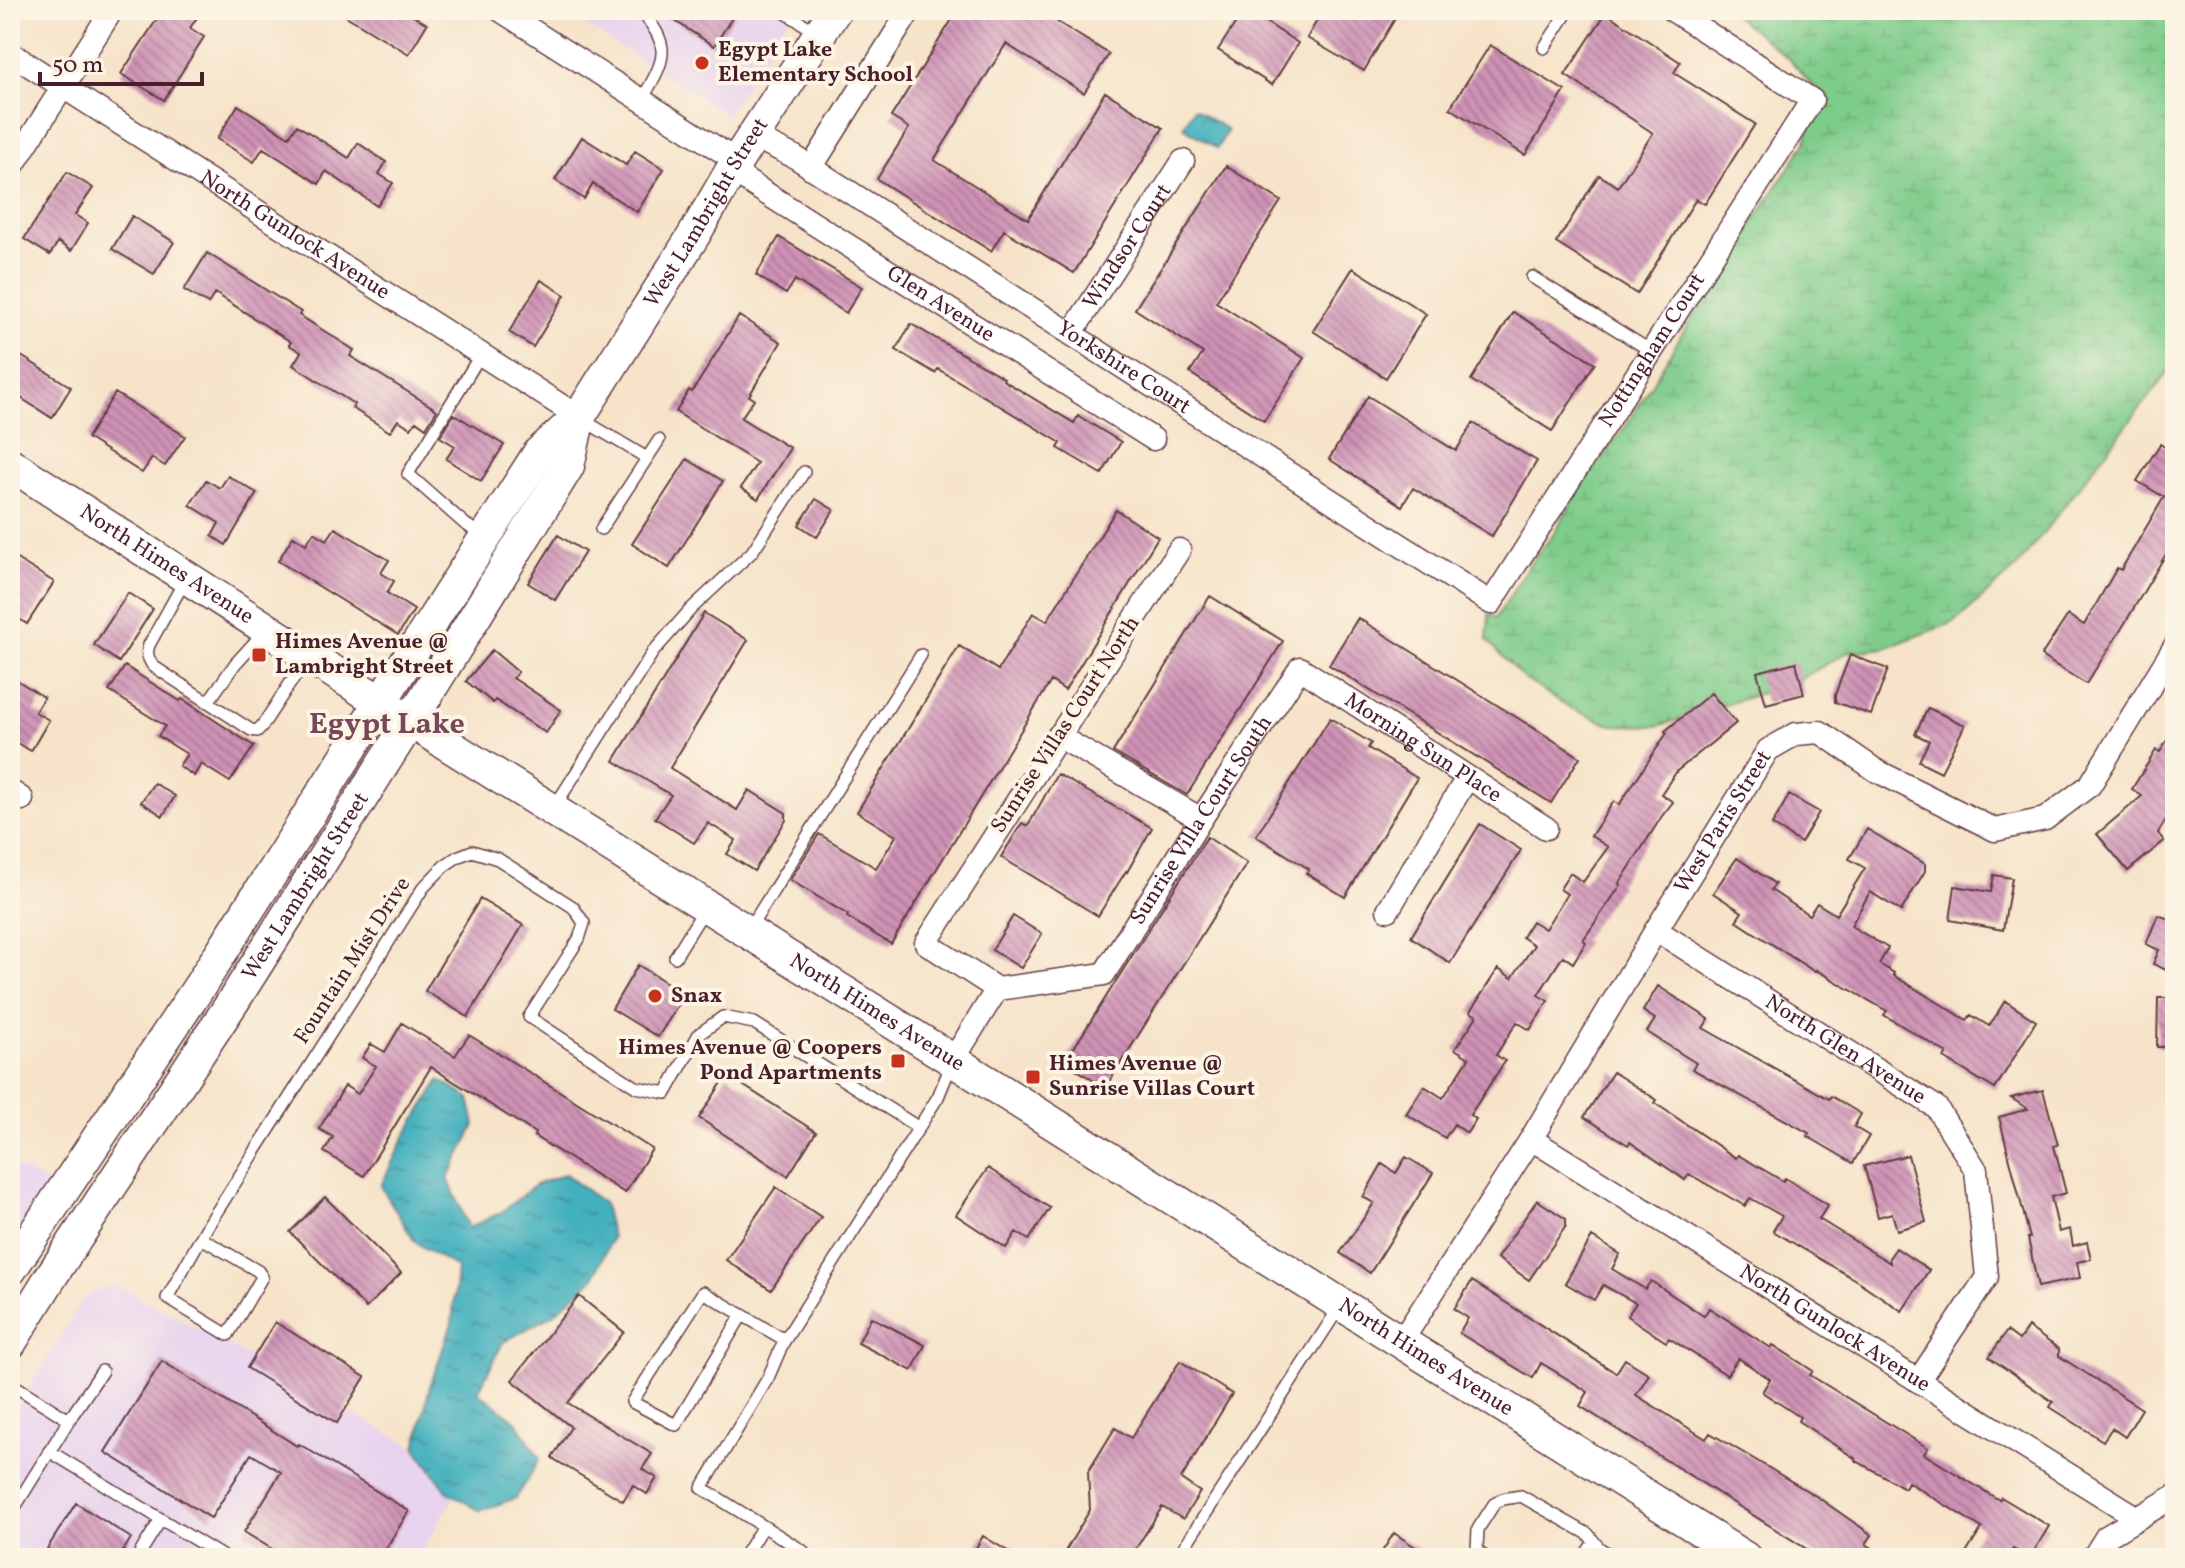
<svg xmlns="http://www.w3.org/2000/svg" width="2185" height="1568" font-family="Vollkorn,serif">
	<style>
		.built { fill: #e7d2ef }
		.wetland { fill: url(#wetland-marsh); stroke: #64765a; stroke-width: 2 }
		.water { fill: url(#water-ripples); stroke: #466874; stroke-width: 2 }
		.building { fill: url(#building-back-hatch) }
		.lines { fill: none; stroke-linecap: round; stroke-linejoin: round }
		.lane-casing { stroke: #643c43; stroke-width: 14 }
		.street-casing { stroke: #643c43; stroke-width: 25 }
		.secondary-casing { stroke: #643c43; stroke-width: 35 }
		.lane { stroke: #fff; stroke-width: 11 }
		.street { stroke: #fff; stroke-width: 22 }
		.secondary { stroke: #fff; stroke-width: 32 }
		.poi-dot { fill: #c8321e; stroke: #fcf5e5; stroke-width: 3 }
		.labels { text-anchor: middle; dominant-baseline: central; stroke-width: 8; stroke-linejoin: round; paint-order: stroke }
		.poi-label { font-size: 22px; font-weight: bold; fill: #4a1f2b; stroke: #fcf5e5; text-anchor: start }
		.street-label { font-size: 22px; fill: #4a1f2b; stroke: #fcf5e5 }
		.district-label { font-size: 30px; font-weight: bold; fill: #78475b; stroke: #fcf5e5 }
	</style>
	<defs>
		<pattern id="wetland-marsh" width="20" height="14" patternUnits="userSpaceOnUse" patternTransform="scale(2)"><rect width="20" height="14" fill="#7ecc8a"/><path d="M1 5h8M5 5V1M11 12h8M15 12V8" fill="none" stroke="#6eaf77"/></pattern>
		<pattern id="water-ripples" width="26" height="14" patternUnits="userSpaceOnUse" patternTransform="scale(2)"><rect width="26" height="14" fill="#42b0be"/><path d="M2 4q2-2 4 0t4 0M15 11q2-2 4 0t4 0" fill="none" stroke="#398f9b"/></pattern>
		<pattern id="building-back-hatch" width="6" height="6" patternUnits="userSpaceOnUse" patternTransform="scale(2)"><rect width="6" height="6" fill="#ce92b5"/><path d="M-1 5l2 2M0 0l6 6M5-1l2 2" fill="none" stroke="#a97793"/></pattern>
	</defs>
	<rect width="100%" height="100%" fill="#fcf5e5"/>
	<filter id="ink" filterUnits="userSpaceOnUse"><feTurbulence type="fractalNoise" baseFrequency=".0125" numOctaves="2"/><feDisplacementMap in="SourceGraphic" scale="16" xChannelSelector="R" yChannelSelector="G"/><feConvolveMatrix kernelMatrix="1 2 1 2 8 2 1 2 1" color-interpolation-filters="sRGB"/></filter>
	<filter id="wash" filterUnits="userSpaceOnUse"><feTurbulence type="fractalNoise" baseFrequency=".006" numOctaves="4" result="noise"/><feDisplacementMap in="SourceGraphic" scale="32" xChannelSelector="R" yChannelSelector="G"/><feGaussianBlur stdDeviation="1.8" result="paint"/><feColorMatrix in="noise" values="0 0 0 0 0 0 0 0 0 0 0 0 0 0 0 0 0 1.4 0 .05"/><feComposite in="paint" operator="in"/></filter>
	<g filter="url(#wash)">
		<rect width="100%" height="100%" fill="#f6e3c9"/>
		<path class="built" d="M562,10h232l-67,105z
			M10,1163l41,22 -41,62z
			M116,1284l300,164 31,43 8,5 -38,62h-407v-139l74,-122z"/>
		<path class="wetland" d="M1728,10h447v353l-159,205 -61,54 -70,26 -37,4 -55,31 -135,43 -47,-1 -40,-17 -47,-29 -37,-39 2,-26 7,4 37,-59 21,-25 28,-51 44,-57 86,-141 94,-143 3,-14 20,-31 -15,-10 -23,-26 -25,-21z"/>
		<path class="water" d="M1194,109l34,21 -11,18 -34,-21z
			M440,1080l29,18 6,27 -27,54 21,49 33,-16 33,-27 30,-11 39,30 8,34 -19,41 -39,35 -51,28 -25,50 39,30 23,37 -24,39 -36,13 -33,-20 -31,-43 14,-62 22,-63 5,-55 -42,-26 -34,-56 22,-46z"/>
		<g id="blocks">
			<path class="building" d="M163,10h39l-12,18 14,9 -40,63 -43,-26z
				M336,10h68l23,14 -18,30z
				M658,10h79l-23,36z
				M958,10h80l71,44 -25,39 -78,-49 -72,116 94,59 77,-127 58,36 -89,145 -70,-43 -13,21 -114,-72 32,-51 -18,-11z
				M1244,10h3l51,33 -26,42 -54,-35z
				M1323,10h77l-36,61 -57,-33z
				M1606,13l74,49 -6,11 81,51 -50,80 -9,-5 -59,95 -81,-51 43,-68 19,12 35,-54 -88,-58z
				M1490,45l75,46 -40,64 -75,-47z
				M238,105l51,32 8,-12 52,33 9,-15 28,19 -7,12 14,9 -16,23 -51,-35 -7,13 -56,-36 -9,14 -37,-23z
				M582,137l44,28 9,-14 29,18 -27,43 -44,-28 -9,15 -29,-19z
				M1226,166l55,35 -65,101 88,56 -40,63 -74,-48 13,-20 -68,-44z
				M67,172l26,16 -18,27 13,8 -17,28 -13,-9 -8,13 -26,-16z
				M132,216l42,26 -20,32 -42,-25z
				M779,237l83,50 -16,26 -51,-33 -9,14 -30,-19z
				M207,253l94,59 -2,3 55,35 -4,6 87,54 -11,18 -10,-7 -5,7 -13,-8 -8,12 -38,-24 2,-4 -61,-39 8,-13 -12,-7 2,-3 -76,-49 -7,11 -24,-14z
				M1353,268l73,46 -40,64 -73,-47z
				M541,280l24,15 -32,52 -24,-15z
				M1513,312l82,51 -43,68 -81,-51z
				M739,316l42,26 -32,54 5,3 -13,19 49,30 -32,51 -17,-11 16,-25 -81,-51 13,-22 3,2 14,-22z
				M911,324l93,54 -1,2 71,43 4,-7 43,26 -19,32 -44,-26 3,-5 -71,-43 -52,-31 -3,4 -39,-23z
				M10,349l61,38 -19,31 -42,-27z
				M115,393l70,43 -20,30 -13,-8 -10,15 -55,-35z
				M1368,396l88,55 17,-28 64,38 -45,75 -79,-48 -11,18 -73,-47z
				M454,414l50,31 -23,36 -35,-22 9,-13 -15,-9z
				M2160,444l15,9v86l-53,89 -36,56 -45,-28 27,-41 16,10 33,-57 4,2 43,-73 -27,-16z
				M687,459l36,22 -54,87 -37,-24z
				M228,476l29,17 -31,52 -14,-9 7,-13 -29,-18 16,-25 14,8z
				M816,499l18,11 -17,27 -18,-12z
				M1116,510l42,27 -93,153 -14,-9 -160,263 -44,-27 1,-2 -58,-35 29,-46 57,34 20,-32 -39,-24 102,-166 39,24 35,-57 14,8z
				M335,528l54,32 -8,13 13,8 -7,12 27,17 -16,25 -120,-74 15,-25 13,8 8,-12 13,8z
				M558,535l27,17 -30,48 -27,-17z
				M10,555l44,27 -27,42 -17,-11z
				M128,593l25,16 -34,53 -25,-17z
				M1210,596l73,45 -96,154 -74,-43z
				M704,613l44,27 -78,128 67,42 12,-20 37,23v7l-32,51 -27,-17 9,-14 -28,-17 -14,20 -39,-25 16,-23 -57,-34z
				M1358,618l222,139 -29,46 -222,-138z
				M492,650l26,22 -5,6 48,32 -15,23 -51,-33 -2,3 -27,-22z
				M1850,655l38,14 -17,46 -36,-13v-7z
				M1796,662l8,32 -38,10 -9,-32z
				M125,666l55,35 2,-2 72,47 -24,36 -29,-18 -7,12 -15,-10 8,-12 -29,-18 7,-10 -56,-35z
				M10,676l34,21 -9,15 14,8 -18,31 -21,-12z
				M1711,693l25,30 -59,48 -16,23 12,8 -11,14 -43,68 2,1 -38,55 3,2 -13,21 -10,-7 -25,39 10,6 -18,29 -13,-8 -21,33 9,6 -35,54 6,4 -9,14 -13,-9 -9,14 -39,-24 18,-28 19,12 26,-40 -14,-9 22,-33 -7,-4 28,-43 14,9 22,-33 -12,-8 10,-16 13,8 22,-35 -7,-5 10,-16 13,9 25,-35 -17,-11 23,-35 5,4 48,-72 -2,-2z
				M1928,708l37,17 -24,47 -22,-11 10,-20 -14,-7z
				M1330,718l41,25 -3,5 49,30 -72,119 -39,-24 3,-4 -53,-33z
				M2175,727v78l-17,28 6,8 -36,30 -31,-37 45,-38 -10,-7 24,-39 4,2z
				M1057,774l95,54 -25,44 -1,-1 -28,45 -97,-59 21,-34 6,3z
				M154,783l21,13 -12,20 -22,-14z
				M1789,795l30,17 -18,31 -29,-18z
				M1480,824l41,26 -71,113 -39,-26z
				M1867,829l58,35v7l-24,40 -31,-19 -19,34 37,22 -9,16 15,9 -1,2 74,45 4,-5 18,11 16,-25 31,20 -41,68 -51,-31 3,-5 -63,-38 3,-4 -71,-41 -1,2 -79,-51 6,-9 -29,-19 24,-35 38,26 -4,6 38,25 8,-12 19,12 29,-47 -16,-9z
				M1207,837l40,26 -142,225 -40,-26z
				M1994,875l18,3 -9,52 -53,-10 5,-34 36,6z
				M480,899l43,26 -55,92 -43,-26z
				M2175,913v61l-22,-10 6,-14 -13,-6 12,-29 14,5z
				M1013,916l29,18 -21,34 -29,-18z
				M638,965l47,29 -27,43 -46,-28z
				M1658,986l51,33 -6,9 126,71 2,-3 30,18 -7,13 15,9 -16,27 -46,-27 2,-3 -117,-64 4,-6 -49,-31 8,-13 -12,-8z
				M2158,998h17v49h-18z
				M402,1023l53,33 14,-21 183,114 -27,44 -91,-57 1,-3 -104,-66 -67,109 -40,-24 9,-15 -14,-8 26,-43 13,8 18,-28 -14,-8 9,-14 14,8z
				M1613,1072l44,28 -2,3 81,55 2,-3 45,26 2,-3 43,27 -9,14 71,44 -1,-5 7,-10 33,22 -27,41 -43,-29 -86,-51 9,-15 -32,-18 -5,8 -56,-32 -4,6 -55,-38 -2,3 -44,-28z
				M727,1075l89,57 -28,44 -89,-58z
				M2043,1090l15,55 -4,1 12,47 -15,4 8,35 11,-3 3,17 14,-4 4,17 -14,3 3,16 -42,9 -10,-49h2l-31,-121 29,-8 -17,-11z
				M1908,1155l18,67 -29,8 -5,-17 -14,4 -14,-51z
				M1406,1157l27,16 -63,100 -30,-20 34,-50 -11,-6 19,-33 14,9z
				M988,1168l62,40 -21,32 -13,-8 -10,16 -50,-33z
				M776,1187l45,30 -50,73 -45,-30z
				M325,1197l76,76 -35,35 -76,-76z
				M1537,1200l29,19v7l-37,54 -32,-22z
				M1592,1237l28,17 -8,15 33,20 6,-8 53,35 5,-8 62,40 2,-3 40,26 -3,4 118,73 -4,6 75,46 2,-3 48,29 -19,32 -17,-9 -6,9h-44l19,-30 -74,-46 -3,6 -50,-28 1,-1 -58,-38 2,-4 -38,-25 8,-13 -32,-21 -11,17 -58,-37 -3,4 -39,-26 9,-13 -33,-18 -9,15 -29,-17z
				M1472,1281l144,92 9,-14 24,15 -13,21 70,44 4,-6 106,63 56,39 -6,9 22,14h-67l-241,-152 8,-14 -12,-8 -35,-21 -8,15 -74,-45 9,-15 -14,-9z
				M579,1296l45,36 -56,71 84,51 -10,15 15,9 -10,16 -14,-9 -10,16 -71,-43 19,-31 -59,-47z
				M871,1317l54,28 -13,26 -54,-28z
				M275,1322l90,55 -28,46 -90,-55z
				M2028,1327l31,22v7l83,53 -17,28 -13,-9 -9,13 -53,-34 3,-5 -64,-45 18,-26 12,9z
				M162,1361l135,85 2,-2 110,67 -29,47h-93l-43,-26 37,-60 -30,-18 -40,64 -106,-66z
				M1180,1361l52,33 -51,85 19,13 -17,27 -21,-12 -32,51h-69l29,-48 -2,-38 27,-44 16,10z
				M76,1503l55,35 -12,20h-57l-15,-9z
				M1394,1533l38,25h-54z
				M983,1536l36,22h-49z"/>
		</g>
	</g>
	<g filter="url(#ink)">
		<use href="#blocks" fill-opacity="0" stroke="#643c43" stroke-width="2"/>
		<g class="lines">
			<g class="lane-casing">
				<path id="lane" d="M640,10c34,38 24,50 2,90
					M781,10l37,23
					M1544,48l25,-38
					M1532,277l119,74
					M481,354l-73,120 57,50 17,11
					M583,420l64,38
					M601,529l58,-89
					M185,580l-36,65c-3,9 -1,13 4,21l98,64 6,1 5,-5 27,-41 21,-28
					M208,702l27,-38 30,-33
					M555,806l98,-154 38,-43 61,-57 52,-80
					M748,931l173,-276
					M675,957l29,-47
					M201,1238l57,33 4,6 -34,58 -61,-37 40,-71 216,-339 21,-22 13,-9 15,-6 26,8 75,48 11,16 -5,16 -50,78 107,70 30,6 33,-59 24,-17 31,6 165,105
					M742,1315l-66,110 -44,-23 71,-110 82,48
					M10,1383l59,37 33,-49
					M49,1451l176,107
					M10,1515l59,-95
					M763,1526l40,25 -4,7
					M137,1558l24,-39
					M743,1558l20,-32 -61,-38 66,-110 15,-35 155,-246 14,-34
					M1177,1558l162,-250
					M1485,1558l-8,-9 1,-20 16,-25 9,-5 18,-3 67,38 11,14 16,10
					M1583,1558l11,-16"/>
			</g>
			<g class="street-casing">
				<g id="street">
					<path id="s1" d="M500,10l237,151 5,17 411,261"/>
					<path id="s2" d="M10,53l569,364"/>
					<path id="s3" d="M754,137l41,20 696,446 321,-503 -140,-90"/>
					<path d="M811,168l99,-158"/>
					<path d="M10,170l102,-160"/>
					<path id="s4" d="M1071,334l112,-173"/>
					<path id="s5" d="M1179,550l-253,393 71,46 107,-15 97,-155 99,-151 246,160"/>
					<path d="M1058,736l143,83"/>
					<path d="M10,791l12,8"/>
					<path d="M1388,910l79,-132"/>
					<path id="s6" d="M1656,930l280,177 40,63 11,107 -69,104"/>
					<path d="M953,1060l44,-71"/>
					<path id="s7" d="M1531,1139l607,379"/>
					<path id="s8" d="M1401,1342l130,-203 125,-209 112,-180 28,-16 24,-2 57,39 118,59 50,-11 45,-34 85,-139"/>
					<path d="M2093,1558l13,-21 69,-41"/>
				</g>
			</g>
			<g class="secondary-casing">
				<g id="secondary">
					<path id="s9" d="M10,464l400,257 442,276 893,561"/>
					<path id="s10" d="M10,1270l191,-286 338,-531 40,-36 115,-182 43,-74 98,-151"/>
					<path id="s11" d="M10,1343l42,-68 182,-275 187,-296 147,-238 11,-49"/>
				</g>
			</g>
			<use href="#lane" class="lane"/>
			<use href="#street" class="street"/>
			<use href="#secondary" class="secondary"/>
		</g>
	</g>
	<g class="poi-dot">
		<circle cx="702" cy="63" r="8"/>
		<rect x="251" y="647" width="16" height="16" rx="4"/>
		<circle cx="655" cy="996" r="8"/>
		<rect x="890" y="1053" width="16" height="16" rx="4"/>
		<rect x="1025" y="1069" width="16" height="16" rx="4"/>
	</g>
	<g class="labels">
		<g class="poi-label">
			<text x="718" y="50">Egypt Lake<tspan x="718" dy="25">Elementary School</tspan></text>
			<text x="275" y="642">Himes Avenue @<tspan x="275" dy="25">Lambright Street</tspan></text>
			<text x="671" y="996">Snax</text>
			<text x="882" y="1048" text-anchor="end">Himes Avenue @ Coopers<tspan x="882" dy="25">Pond Apartments</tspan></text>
			<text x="1049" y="1064">Himes Avenue @<tspan x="1049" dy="25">Sunrise Villas Court</tspan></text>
		</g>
		<g class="street-label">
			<text stroke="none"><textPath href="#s10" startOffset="1268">West Lambright Street</textPath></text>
			<text stroke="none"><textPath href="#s2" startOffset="338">North Gunlock Avenue</textPath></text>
			<text stroke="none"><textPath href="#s4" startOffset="104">Windsor Court</textPath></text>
			<text stroke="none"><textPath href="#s1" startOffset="534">Glen Avenue</textPath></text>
			<text stroke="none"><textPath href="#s3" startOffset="1172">Nottingham Court</textPath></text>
			<text stroke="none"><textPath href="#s3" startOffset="436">Yorkshire Court</textPath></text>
			<text stroke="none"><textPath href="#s9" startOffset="186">North Himes Avenue</textPath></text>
			<text transform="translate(1066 725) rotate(-57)">Sunrise Villas Court North</text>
			<text stroke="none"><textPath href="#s5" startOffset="1170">Morning Sun Place</textPath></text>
			<text stroke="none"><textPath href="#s5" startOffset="842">Sunrise Villa Court South</textPath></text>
			<text stroke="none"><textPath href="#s8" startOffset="612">West Paris Street</textPath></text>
			<text stroke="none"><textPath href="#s11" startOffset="544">West Lambright Street</textPath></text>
			<text transform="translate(353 961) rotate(-57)">Fountain Mist Drive</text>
			<text stroke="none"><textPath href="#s9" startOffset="1026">North Himes Avenue</textPath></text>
			<text stroke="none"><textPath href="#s6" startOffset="224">North Glen Avenue</textPath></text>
			<text stroke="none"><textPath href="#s7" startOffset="358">North Gunlock Avenue</textPath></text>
			<text stroke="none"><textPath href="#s9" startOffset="1674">North Himes Avenue</textPath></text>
		</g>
		<g class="district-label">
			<text x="387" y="725">Egypt Lake</text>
		</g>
	</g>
	<rect width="2185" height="1568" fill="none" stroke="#fcf5e5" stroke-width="40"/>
	<path d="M40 72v12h162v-12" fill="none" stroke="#4a1f2b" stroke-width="4"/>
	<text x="52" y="72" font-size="24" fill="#4a1f2b" stroke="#fcf5e5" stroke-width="6" paint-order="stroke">50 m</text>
</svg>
